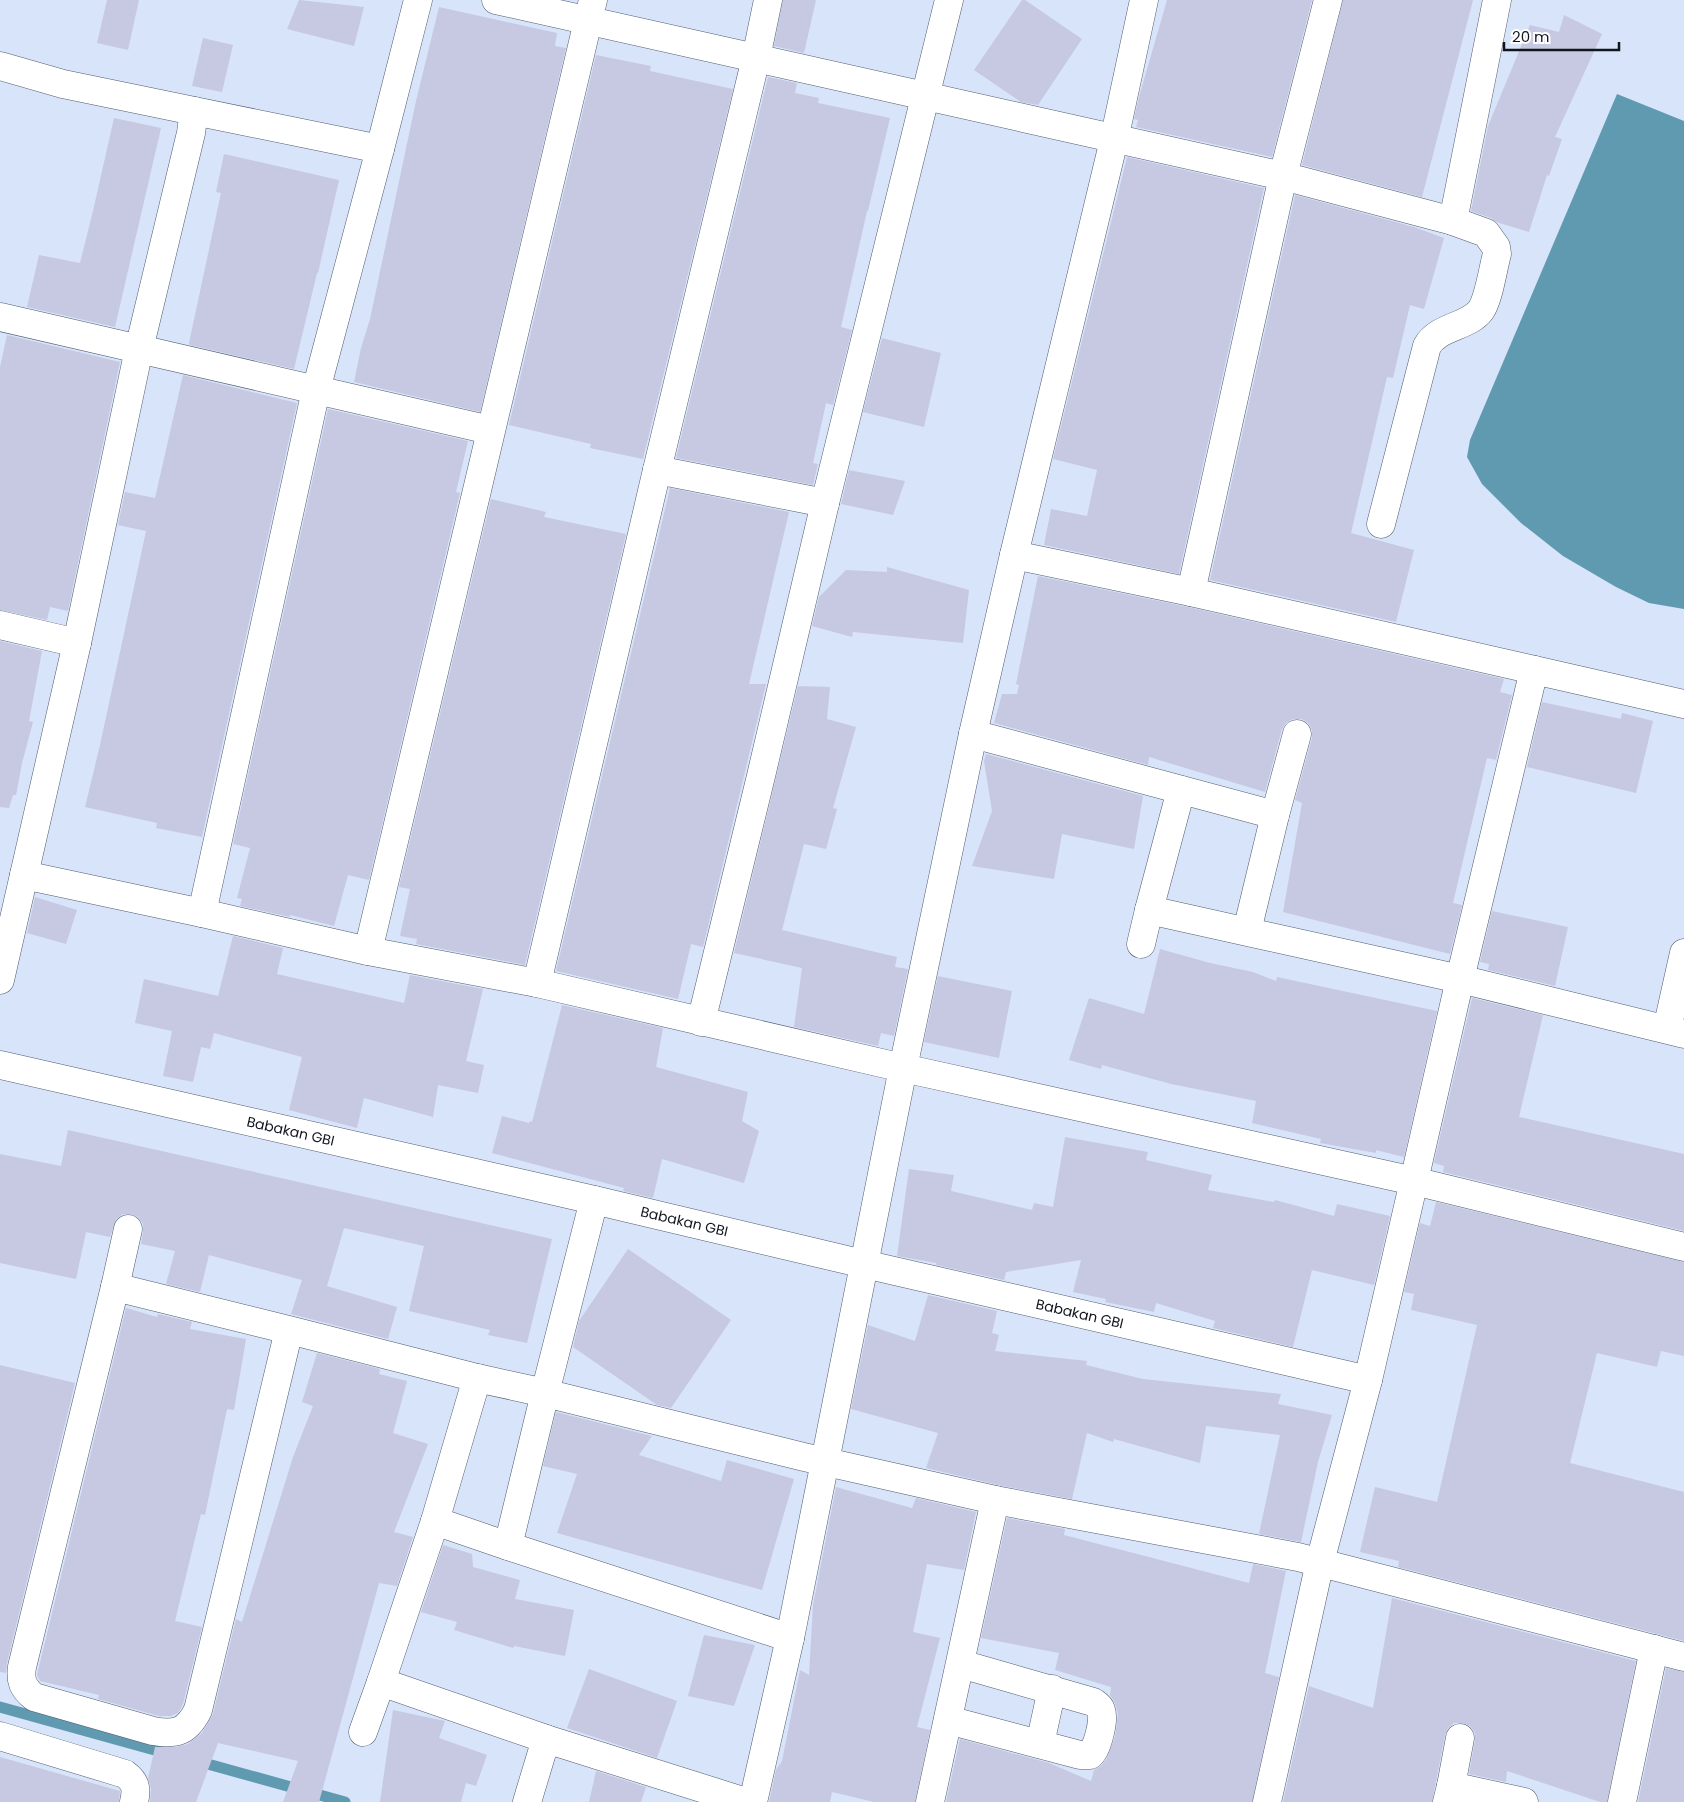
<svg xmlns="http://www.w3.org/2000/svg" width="1684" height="1802" font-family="Poppins,sans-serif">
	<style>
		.water { fill: #5f9ab0 }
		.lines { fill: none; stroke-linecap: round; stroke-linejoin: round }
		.stream { stroke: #5f9ab0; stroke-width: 11 }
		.building { fill: #c6c9e1 }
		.minor-casing { stroke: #515c6f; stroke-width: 29 }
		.minor { stroke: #fff; stroke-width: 28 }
		.labels { text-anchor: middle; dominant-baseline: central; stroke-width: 4; stroke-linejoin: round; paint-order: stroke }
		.street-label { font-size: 14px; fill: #11151d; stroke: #fff }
	</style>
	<rect width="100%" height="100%" fill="#d7e4fa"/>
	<path class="water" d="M1617,94l67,27v488l-35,-6 -33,-16 -53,-31 -42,-33 -39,-39 -15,-27 3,-17z"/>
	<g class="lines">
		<path class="stream" d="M0,1707l169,47
			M197,1761l148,41"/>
	</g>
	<path class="building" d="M107,0h32l-11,50 -31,-7z
		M299,0l65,7 -10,39 -67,-17z
		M783,0h33l-12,53 -30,-7z
		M1022,0h3l57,39 -44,66 -17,-3 -47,-32z
		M1167,0h145l-40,157 -136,-30 2,-7 -4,-1 5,-22z
		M1343,0h130l-51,197 -120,-32z
		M439,7l118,26 -2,13 11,2 -86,364 -126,-30 7,-34 9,-29 46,-218z
		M1564,15l38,19 -47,103 7,2 -13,37 -2,-1 -18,57 -33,-10 -5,-4 -20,-7 17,-85 42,-101 29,7z
		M203,38l30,7 -11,47 -30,-6z
		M596,55l55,11 -1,5 83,18 -90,370 -53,-11 1,-4 -82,-19z
		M768,77l29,6 -2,10 24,5 -1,5 72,15 -22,93h-1l-26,116 11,3 -19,75 -7,-2 -13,60 5,1 -5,21 -137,-27z
		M114,118l47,10 -46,199 -88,-20 12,-52 41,8 13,-52z
		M224,154l115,26 -21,93h-1l-23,96 -104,-24 -1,-2 32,-150 -5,-1z
		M1127,157l137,31 -85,386 -135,-29 7,-36 36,7 10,-46 -44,-11z
		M1295,195l119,32 30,11 -20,71 -14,-4 -17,73 -6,-1 -36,156 63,17 -18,72 -186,-42z
		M7,335l113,27 -52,249 -18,-4 -3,13 -47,-10v-243z
		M882,338l59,15 -17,74 -61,-15z
		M183,375l114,28 -95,434 -46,-9 1,-5 -72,-16 15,-62 46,-214 -28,-6 7,-33 30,6z
		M328,409l140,32 -12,51 4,1 -91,387 -21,-5 -14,51 -44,-11v2l-50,-11 2,-7 -5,-1 13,-50 -17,-4z
		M849,470l56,11 -12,34 -52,-11z
		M670,488l119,24 -40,172h17l-63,263 -12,-3 -13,55 -122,-28z
		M491,499l55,13 -2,5 82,17 -101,431 -109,-21 1,-5 -17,-3 10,-47 -11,-2z
		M887,567l82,23 -6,53 -110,-11 -1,5 -40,-11 7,-29 27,-27 41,2z
		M1038,576l150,31 316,72 -4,13 12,3 -16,65 -9,-2 -34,145 9,2 -12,49 -167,-42 19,-109 -7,-3 17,-62v-8l-4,-7 -6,-4h-9l-7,4 -4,6 -17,63 -116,-35 -1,8 -154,-42 8,-29h15l2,-9 -3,-1z
		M0,641l42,10 -13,70 4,1 -11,41 -6,32h-3l-4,13 -9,-1z
		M798,686l32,1 -3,32 29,8 -23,81 4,1 -11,40 -22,-5 -22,86 115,27 -2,10 13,2 -14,67 -13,-3 -3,13 -84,-19 8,-59 -68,-15z
		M1542,702l79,17 1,-6 31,8 -17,72 -109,-26z
		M986,754l157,42 -9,53 -72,-15 -8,45 -82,-13 20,-55 -8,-50z
		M35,897l42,13 -11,34 -39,-11z
		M1492,911l76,16 -13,59 -67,-16 1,-6 -9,-2z
		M233,936l50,12 -6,26 127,29 6,-28 73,14 -17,72 18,4 -6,28 -40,-8 -5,32 -69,-19 -7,30 -68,-18 13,-53 -88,-24 -4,16 -9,-2 -8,35 -30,-6 9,-45 -37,-8 9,-44 74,17z
		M1160,949l50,14 43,9 23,9 1,-4 160,34 -33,146 -28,-7v3l-56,-10 1,-4 -69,-16 4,-22 -85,-17 -69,-19 -1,4 -32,-9 20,-62 55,16z
		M938,976l74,15 -13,67 -75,-16z
		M1472,998l71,17 -24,102 165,37v77l-241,-59 1,-6 -10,-3z
		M562,1005l101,23 -7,39 92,25 -6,29 17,10 -15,52 -82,-24 -9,39 -30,-7 1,-3 -132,-35 10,-37 27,7 1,-2 2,1z
		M68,1130l484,109 -25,104 -39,-8 2,-5 -81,-19 15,-65 -80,-18 -17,58 70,21 -9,32 -97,-25 11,-34 -93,-25 -9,37 -34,-8 9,-33 -34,-7 2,-12v-8l-5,-7 -7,-3h-8l-7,5 -6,18 -24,-5 -10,47 -76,-16v-109l61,12z
		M1065,1137l83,15 -2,8 66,15 -4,15 66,12 1,-2 59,16 3,-12 53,12 -16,69 -62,-15 -19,77 -80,-19 2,-7 -59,-18 -2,9 -49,-10 1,-3 -33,-7 8,-32 -75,12 -2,8 -68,-15v-2l-39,-7 12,-87 45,6 -3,16 81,19 2,-7 19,4z
		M1436,1202l248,60v94l-23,-5 -4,16 -60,-14 -27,110 114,29v149l-286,-74 1,-6 -39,-9 15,-65 62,15 40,-177 -66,-15 3,-16 -10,-2 16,-69 10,3z
		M628,1249l103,71 -60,88 -14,-3 -84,-58 6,-26z
		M928,1295l69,16 -5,22 7,2 -4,16 92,10 -1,4 57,14 138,15 -3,10 54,11 -14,47 -17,80 -42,-8 21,-99 -74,-9 -6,37 -86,-24 -1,3 -26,-9 -15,66 -74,-14 -72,-17 12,-35 -87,-24 17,-84 47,16z
		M126,1308l31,9 1,-3 34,8 -2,7 56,10 -12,71 -7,-1 -22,106 -4,-1 -26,107 27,6 -19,77 -5,9 -7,3h-12l-61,-17 1,-4 -59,-14 -3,-6z
		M317,1353l63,16 -1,5 28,7 -14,52 35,11 -34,88 19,5 -16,49 -18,-3 -60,219h-36l15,-41 -80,-18 -22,59h-46l1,-13 -3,-11 7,-31h21l12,-3 14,-11 11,-19 23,-95 6,3 51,-165 20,-51 -11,-4z
		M0,1365l75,18 -68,280 -1,10 -6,-1z
		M556,1412l96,24 -13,19 82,26 6,-21 67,19 -32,111 -205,-57 20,-59 -34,-8z
		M836,1487l76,21 4,-10 60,14 -12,58 -37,-6 -14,68 27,6 -23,89 13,3 -15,72h-41l-42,-10 -2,10h-61l7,-32 6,-9 18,-91 9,5 4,-70z
		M1007,1518l58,11 -1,6 185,48 4,-19 33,7 -21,102 14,4 -27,125h-306l14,-63 89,24 42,18 3,-11 7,-4 5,-6 9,-23 3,-23 -3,-11 -5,-8 1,-8 -56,-17 4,-17 -78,-15z
		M443,1545l29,9 1,13 47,13 -5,19 59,11 -9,46 -51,-10 -1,2 -59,-18 3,-8 -36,-10z
		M1392,1598l244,63 -29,141h-7l-93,-31 -1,11 -37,-8 6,-33v-8l-5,-7 -8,-3h-8l-6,5 -3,7 -13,67h-149l26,-116 64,22z
		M704,1635l51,10 -21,61 -46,-10z
		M1666,1668l18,4v130h-46z
		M589,1669l88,32 -20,57 -90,-30z
		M393,1710l52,11 -6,17 48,17 -11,31 -10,-3 -5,19h-81z
		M0,1757l120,34 -1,11h-119z
		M596,1771l50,16 -5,15h-52z"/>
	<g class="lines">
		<g class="minor-casing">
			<g id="minor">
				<path d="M496,0l787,176 -92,416 343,78 -74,309 -46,202 270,66"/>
				<path d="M1144,0l-30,140 -100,415 177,37"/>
				<path d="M1328,0l-45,176 170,45 33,12 10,14 1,7c-4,14 -8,44 -16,56 -12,17 -43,16 -54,36l-46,178"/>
				<path d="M0,66l63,18 131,27"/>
				<path d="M1453,221l44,-221"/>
				<path d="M0,317l139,32 52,-216 3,-22 186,38"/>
				<path d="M657,470l168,33"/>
				<path d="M0,625l77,18"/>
				<path d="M1534,670l150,34"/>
				<path d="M973,734l302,81"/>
				<path d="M1181,790l-32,120 311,69 224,55"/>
				<path d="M24,875l178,38 166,38 169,32 366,85 511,113 -46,199 -48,182 -53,240"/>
				<path d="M202,913l114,-523 64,-241 38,-149"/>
				<path d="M1247,931l28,-116 22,-81"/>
				<path d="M1141,944l8,-34"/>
				<path d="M368,951l225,-951"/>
				<path d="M0,980l77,-337 62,-294 351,81"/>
				<path d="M537,983l120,-513 99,-412 12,-58"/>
				<path d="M701,1022l60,-246 64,-273 124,-503"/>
				<path d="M1667,1029l17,-76"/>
				<path id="s1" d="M0,1065l594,135 270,64 504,116"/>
				<path d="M115,1287l13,-58"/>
				<path d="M289,1330l-91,380c-11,22 -22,25 -45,21l-119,-34c-11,-9 -14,-16 -12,-30l93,-380 174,43 188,48 68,15 49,-193"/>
				<path d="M435,1521l73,25"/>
				<path d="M790,1638l-282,-92 37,-153 259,64 191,43 303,57 386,100"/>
				<path d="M381,1682l54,-161 42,-143"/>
				<path d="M948,1720l132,35h10c7,-5 15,-36 11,-45 -1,-4 -5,-6 -8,-8l-132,-38"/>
				<path d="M363,1732l18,-50 165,57"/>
				<path d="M0,1736l125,38c11,8 12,15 9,28"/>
				<path d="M1040,1744l12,-55"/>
				<path d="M1451,1786l9,-48"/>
				<path d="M527,1802l19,-63 200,63"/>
				<path d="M753,1802l37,-164 113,-570 70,-334 41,-179"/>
				<path d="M930,1802l65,-302"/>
				<path d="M1447,1802l4,-16 73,16"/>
				<path d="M1622,1802l32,-153"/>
			</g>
		</g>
		<use href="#minor" class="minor"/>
	</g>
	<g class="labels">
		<g class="street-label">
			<text stroke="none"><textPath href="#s1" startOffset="298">Babakan GBI</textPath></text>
			<text stroke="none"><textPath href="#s1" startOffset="702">Babakan GBI</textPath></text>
			<text stroke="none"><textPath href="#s1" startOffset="1108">Babakan GBI</textPath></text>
		</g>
	</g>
	<path d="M1504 42v8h115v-8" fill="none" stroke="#11151d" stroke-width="2.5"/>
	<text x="1512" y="42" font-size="15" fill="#11151d" stroke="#ffffff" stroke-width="4" paint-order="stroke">20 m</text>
</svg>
